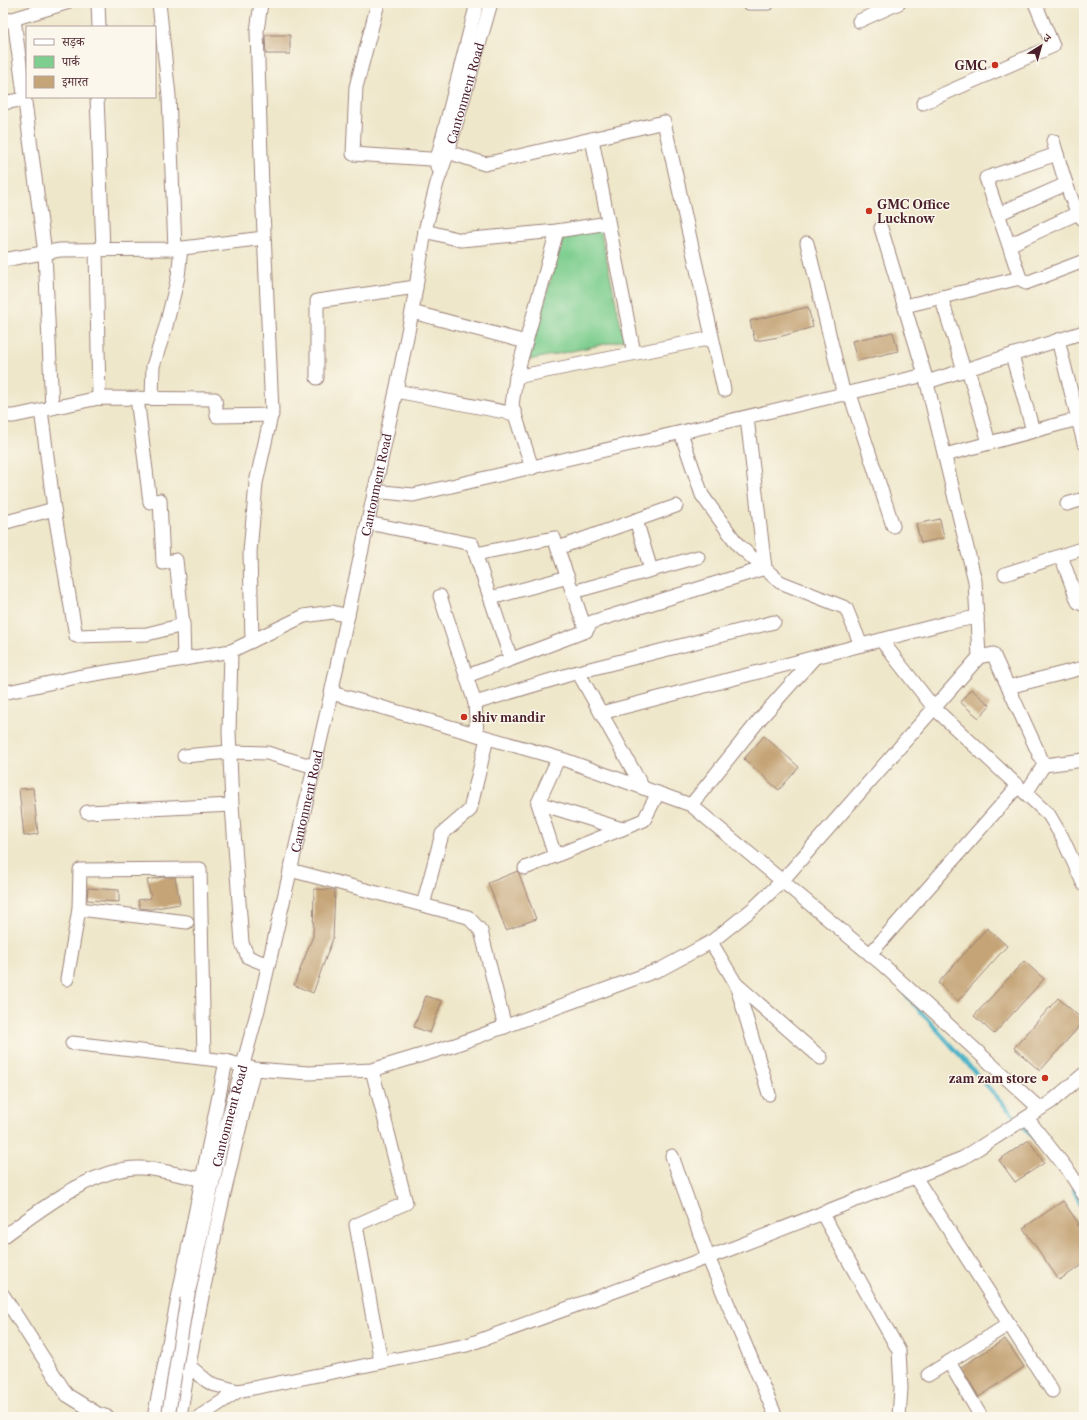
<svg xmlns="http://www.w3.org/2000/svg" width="1087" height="1420" font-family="'Libre Caslon Text','Noto Serif Devanagari',serif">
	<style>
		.green { fill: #7ece8f; stroke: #64765d }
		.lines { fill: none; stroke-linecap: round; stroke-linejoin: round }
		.stream { stroke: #49b2c8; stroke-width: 4 }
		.building { fill: #c5a477 }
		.minor-casing { stroke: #9c837a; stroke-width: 15 }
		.minor { stroke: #fff; stroke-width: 13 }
		.minor-bridge-casing { stroke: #9c837a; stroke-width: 15; stroke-linecap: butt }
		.minor-bridge { stroke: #fff; stroke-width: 13 }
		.poi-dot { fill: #c8321e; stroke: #fbf7ec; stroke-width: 1.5 }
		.labels { text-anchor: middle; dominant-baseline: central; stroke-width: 3; stroke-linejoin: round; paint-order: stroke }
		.poi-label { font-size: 12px; font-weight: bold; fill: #4a1f2b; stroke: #fbf7ec; text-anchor: end }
		.street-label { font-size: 12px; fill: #4a1f2b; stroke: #fbf7ec }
	</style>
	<rect width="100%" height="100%" fill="#fbf7ec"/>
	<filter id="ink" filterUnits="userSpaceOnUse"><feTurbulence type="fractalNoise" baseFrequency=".025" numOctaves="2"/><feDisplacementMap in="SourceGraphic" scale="8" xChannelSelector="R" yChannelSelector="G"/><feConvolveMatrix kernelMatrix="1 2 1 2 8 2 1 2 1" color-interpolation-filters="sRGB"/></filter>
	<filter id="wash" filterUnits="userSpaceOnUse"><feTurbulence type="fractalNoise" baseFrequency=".012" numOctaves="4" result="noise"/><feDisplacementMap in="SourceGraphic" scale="16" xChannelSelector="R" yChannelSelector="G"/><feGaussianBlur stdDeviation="0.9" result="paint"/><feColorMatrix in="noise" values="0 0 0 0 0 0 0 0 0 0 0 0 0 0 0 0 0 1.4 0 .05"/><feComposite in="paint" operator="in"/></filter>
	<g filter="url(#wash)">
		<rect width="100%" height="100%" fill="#efe7ca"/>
		<path class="green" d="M600,229l24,111 -95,20 33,-123z"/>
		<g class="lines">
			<path class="stream" d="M905,994l134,150
				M1073,1189l11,23"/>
		</g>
		<g id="blocks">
			<path class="building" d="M265,35h25v19h-24z
				M808,307l5,20 -34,10 -24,4 -5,-20z
				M893,332l5,19 -41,10 -5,-20z
				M940,519l4,19 -23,5 -5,-19z
				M971,689l19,16 -11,13 -19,-16z
				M764,736l35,31 -20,23 -35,-31z
				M33,788l5,46 -14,2 -5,-47z
				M518,871l18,48 -30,11 -18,-47z
				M163,877h12l5,27 -30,5 -10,-1 -2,-8 13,-2 -4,-18z
				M88,888l31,2v12l-32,-2z
				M314,889l21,1 -2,48 -20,55 -19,-8 19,-49z
				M987,928l20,18 -49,55 -20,-18z
				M1024,961l20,18 -50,55 -20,-18z
				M426,996l16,5 -12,32 -16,-6z
				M1058,998l26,23 -44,50 -26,-23z
				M1029,1140l15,23 -29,19 -16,-22z
				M1063,1201l16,23 -2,1 7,11v28l-25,16 -36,-52z
				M1005,1339l19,28 -45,30 -18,-30z"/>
		</g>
	</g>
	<g filter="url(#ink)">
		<use href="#blocks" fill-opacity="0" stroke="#9c837a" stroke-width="1"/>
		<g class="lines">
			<g class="minor-casing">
				<g id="minor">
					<path d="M98,3l1,24"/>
					<path d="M159,3l10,93 6,153"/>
					<path d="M378,3l-22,84 -3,67 92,6"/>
					<path d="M749,3h19"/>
					<path d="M14,19l31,234 7,155"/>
					<path d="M859,21l40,-18"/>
					<path d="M3,22l63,-19"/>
					<path d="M97,97l6,152"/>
					<path d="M3,103l22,-4"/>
					<path d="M923,103l130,-57 -18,-43"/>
					<path d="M592,139l42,214"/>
					<path d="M1053,141c5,15 19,71 31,79"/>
					<path d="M448,152l37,12 179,-42 60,268"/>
					<path d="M437,167v-8l40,-156"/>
					<path d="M998,214l68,-30"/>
					<path d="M425,231l36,9 96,-9 51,-8"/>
					<path d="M807,243l37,152"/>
					<path d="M1009,245l69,-32"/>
					<path d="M96,250l3,148"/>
					<path d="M3,260l57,-10 115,-1 89,-11"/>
					<path d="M1020,278l-34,-100 71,-24"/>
					<path d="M941,297l23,73"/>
					<path d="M905,306l115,-28 6,5 58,-22"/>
					<path d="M412,312l114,30"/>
					<path d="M1058,340l26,103"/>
					<path d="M1012,355l21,76"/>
					<path d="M968,369l21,74"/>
					<path d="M516,377l196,-39"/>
					<path d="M317,378v-77l99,-14"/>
					<path d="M927,382l157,-50"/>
					<path d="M396,391l119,23"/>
					<path d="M850,394l43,132"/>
					<path d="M137,398l13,104 10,-2 3,63 13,-3 7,65 1,34"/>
					<path d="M152,398l1,-32 13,-40 12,-49 3,-29"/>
					<path d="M41,410l13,99 22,127 71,-2 36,-9"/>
					<path d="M3,416h11l85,-18 116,1 2,17 55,-1"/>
					<path d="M681,433l21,62 36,50 42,37 66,26 15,37"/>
					<path d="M945,455l133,-36"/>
					<path d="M532,468l-20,-63 4,-28 41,-146"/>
					<path d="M374,491l39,4 512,-120"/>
					<path d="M1067,504l17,-5"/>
					<path d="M636,520l15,50"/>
					<path d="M3,523l51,-14"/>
					<path d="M368,523l104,21 39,115"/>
					<path d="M558,548l118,-42"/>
					<path d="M476,554l78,-16 32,93"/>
					<path d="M1061,556l17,46 6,3"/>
					<path d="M1005,574l79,-26"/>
					<path d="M573,592l125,-35"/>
					<path d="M440,596l35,107 2,32"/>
					<path d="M491,598l77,-21"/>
					<path d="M881,640l53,68 115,107 13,22 22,48"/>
					<path d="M252,641l-2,-89 6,-69 16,-72 -10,-223 -5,-157 4,-28"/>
					<path d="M231,651l-2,81 3,73 10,138 6,14 20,8"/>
					<path d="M979,657l14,-3 51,111 -18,28"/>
					<path d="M578,672l65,116"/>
					<path d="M467,676l119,-45 6,-9 173,-54 -18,-150"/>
					<path d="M1008,687l71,-18"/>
					<path d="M3,693l74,-16 154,-26 73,-35 28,-4 16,4"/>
					<path d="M332,693l233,67 126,45 192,160 157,144"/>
					<path d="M475,703l103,-31 196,-50"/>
					<path d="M601,713l345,-90 31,-6"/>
					<path d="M184,756l46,-4 37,1 48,14"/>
					<path d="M558,759l-20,44 84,26"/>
					<path d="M1044,765l40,-5"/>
					<path d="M538,803l17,53"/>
					<path d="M691,805l69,-86 55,-62"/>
					<path d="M87,812l145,-7"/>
					<path d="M525,868l119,-48 14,-27"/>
					<path d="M290,870l178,47 13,14 24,96"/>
					<path d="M423,905l19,-71 28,-24 17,-72"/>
					<path d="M79,909l108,13"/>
					<path d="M711,942l25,42 85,74"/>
					<path d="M870,954l148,-168"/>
					<path d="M67,979l12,-70 1,-39 120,-1 4,189"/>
					<path d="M736,984l33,110"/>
					<path d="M72,1043l154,18 28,8 55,4 63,-3 83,-25 206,-76 50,-27 44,-35 27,-26 197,-224 -4,-76 -50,-206 -44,-147"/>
					<path d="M372,1070l34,133 -50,22 25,137"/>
					<path d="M1027,1118l43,55 14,22"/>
					<path d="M672,1156l36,101 68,160"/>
					<path d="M915,1177l137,214"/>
					<path d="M822,1213l77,138 2,37 -2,29"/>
					<path d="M3,1237c36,-26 92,-71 138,-69 20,1 41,8 60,11"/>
					<path d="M3,1295l64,100 31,19 10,3"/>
					<path id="s1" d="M187,1299l34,-154 38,-139 70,-303 67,-312 16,-79 13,-81 12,-48 11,-31 43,-149"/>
					<path d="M167,1347l40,34 5,3 26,7 229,-46 261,-95 235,-92 88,-56 33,-28"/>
					<path d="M949,1362l31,53"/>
					<path d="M928,1375l81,-51"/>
					<path d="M154,1417l72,-356"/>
					<path d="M180,1417c19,-117 45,-233 74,-348"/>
					<path d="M199,1417l39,-26"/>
				</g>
			</g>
			<use href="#minor" class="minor"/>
			<g class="minor-bridge-casing">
				<path id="minor-bridge" d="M168,1417l19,-118"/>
			</g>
			<use href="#minor-bridge" class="minor-bridge"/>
		</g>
	</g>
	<g class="poi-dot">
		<circle cx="995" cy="65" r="4"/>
		<circle cx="869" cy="211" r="4"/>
		<circle cx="464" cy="717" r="4"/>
		<circle cx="1045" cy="1078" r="4"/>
	</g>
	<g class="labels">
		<g class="poi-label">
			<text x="987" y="65">GMC</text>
			<text x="877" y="204" text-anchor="start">GMC Office<tspan x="877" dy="14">Lucknow</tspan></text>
			<text x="472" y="717" text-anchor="start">shiv mandir</text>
			<text x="1037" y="1078">zam zam store</text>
		</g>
		<g class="street-label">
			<text stroke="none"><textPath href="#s1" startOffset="1238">Cantonment Road</textPath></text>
			<text stroke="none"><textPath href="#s1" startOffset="836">Cantonment Road</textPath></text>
			<text stroke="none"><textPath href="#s1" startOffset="512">Cantonment Road</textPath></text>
			<text stroke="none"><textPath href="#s1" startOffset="188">Cantonment Road</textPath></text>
		</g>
	</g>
	<rect width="1087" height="1420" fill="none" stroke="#fbf7ec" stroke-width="16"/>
	<rect x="26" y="26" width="130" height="72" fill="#fbf7ec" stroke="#b4a19f"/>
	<rect x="34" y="39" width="20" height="6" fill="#ffffff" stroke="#b4a19f"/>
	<text x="62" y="46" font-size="12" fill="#4a1f2b">सड़क</text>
	<rect x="34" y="56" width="20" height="12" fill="#7ece8f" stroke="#b4a19f"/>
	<text x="62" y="66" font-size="12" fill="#4a1f2b">पार्क</text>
	<rect x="34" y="76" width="20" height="12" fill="#c5a477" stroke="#b4a19f"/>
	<text x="62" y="86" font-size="12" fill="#4a1f2b">इमारत</text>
	<g transform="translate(1041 46) rotate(37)" stroke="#fbf7ec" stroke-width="3" paint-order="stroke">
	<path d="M0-3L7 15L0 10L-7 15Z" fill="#4a1f2b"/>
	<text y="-6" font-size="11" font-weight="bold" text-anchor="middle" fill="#4a1f2b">उ</text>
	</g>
</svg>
